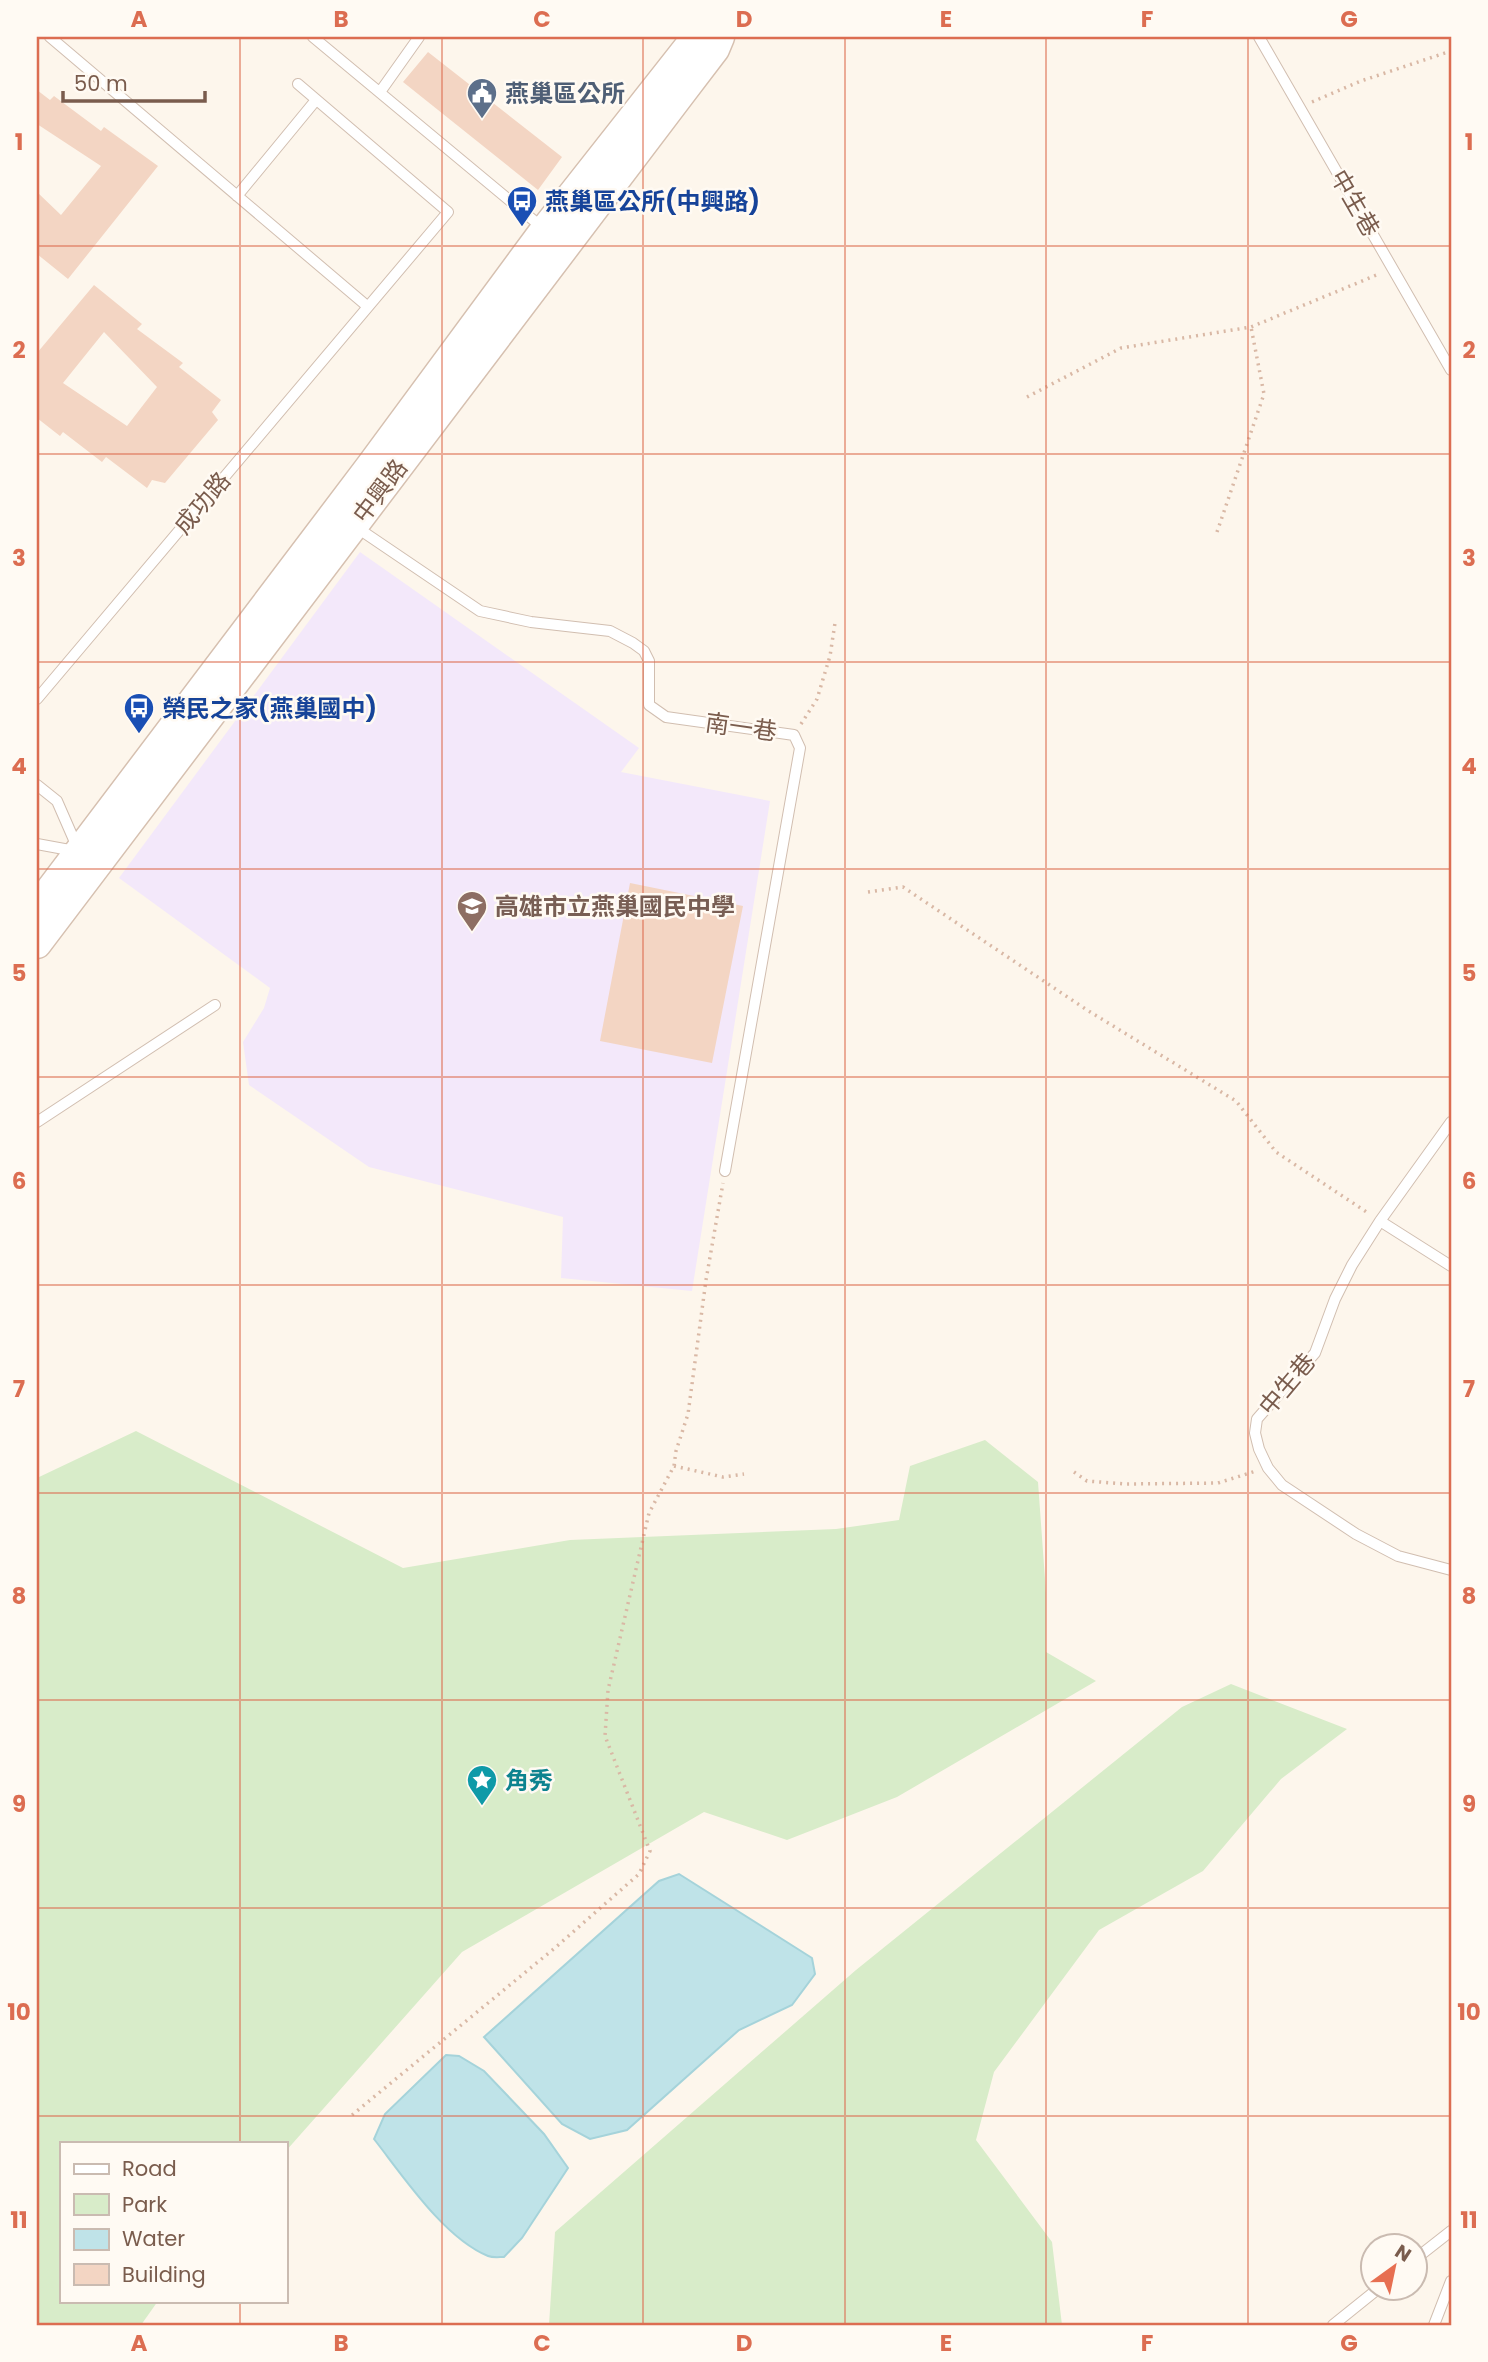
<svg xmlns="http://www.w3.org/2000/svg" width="1488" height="2362" font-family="Poppins,'Noto Sans TC',sans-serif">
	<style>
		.education { fill: #f3e8fa }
		.green { fill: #d8ecc9 }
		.water { fill: #bfe3e8; stroke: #a5d3da; stroke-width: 2 }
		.building { fill: #f3d5c3; fill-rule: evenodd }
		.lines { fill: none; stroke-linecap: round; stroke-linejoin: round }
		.lane-casing { stroke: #d1beb0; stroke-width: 12 }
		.secondary-casing { stroke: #d6c0b0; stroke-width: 31 }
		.path { stroke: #d9b8a5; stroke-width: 3.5; stroke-dasharray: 2 5; stroke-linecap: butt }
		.lane { stroke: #fff; stroke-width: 10 }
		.secondary { stroke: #fff; stroke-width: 28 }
		.grid { fill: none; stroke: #dc6d51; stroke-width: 2; stroke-opacity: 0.55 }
		.labels { text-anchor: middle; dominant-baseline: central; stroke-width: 5; stroke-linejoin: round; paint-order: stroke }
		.service-label { font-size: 24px; font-weight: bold; fill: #4e5e75; stroke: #fffaf3; text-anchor: start }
		.transit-label { font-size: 24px; font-weight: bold; fill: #164399; stroke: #fffaf3; text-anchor: start }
		.street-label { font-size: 24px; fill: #7a5c4d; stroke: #fffaf3 }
		.education-label { font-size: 24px; font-weight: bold; fill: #785e54; stroke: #fffaf3; text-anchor: start }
		.culture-label { font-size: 24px; font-weight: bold; fill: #0d838f; stroke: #fffaf3; text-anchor: start }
		.neatline { fill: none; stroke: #dc6d51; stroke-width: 2.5 }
		.grid-label { font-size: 23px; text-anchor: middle; font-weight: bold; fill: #dc6d51 }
	</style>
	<rect width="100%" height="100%" fill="#fdf6ec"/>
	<path class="education" d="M360,552l279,196 -18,24 149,29 -78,490 -131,-13 2,-61 -194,-50 -120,-82 -6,-43 21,-34 6,-20 -151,-110z"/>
	<path class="green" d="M136,1431l267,137 167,-28 266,-11 63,-9 11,-54 75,-26 53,42 8,111v59l50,29 -199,116 -110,43 -83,-28 -242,140 -177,200v-9h-224v158h97l-17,24h-104v-847z
		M1231,1684l116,45 -66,50 -78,92 -104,59 -105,142 -18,68 76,102 10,83h-513l6,-93 301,-262 326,-263z"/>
	<path class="water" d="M679,1874l133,84 3,16 -23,31 -53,25 -112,100 -37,9 -28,-15 -78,-87 175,-156z
		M446,2055l13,1 25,15 60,63 24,34 -46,70 -18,19c-5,0 -11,1 -16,-1 -44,-18 -85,-80 -114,-117l11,-25z"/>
	<path class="building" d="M428,52l134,105 -24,33 -135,-108z
		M37,90l13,10 4,-4 47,35 3,-4 54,39 -90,113 -31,-25v-62l24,23 40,-49 -64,-42z
		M94,285l48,39 -5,5 46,34 -4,4 42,33 -9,12 6,8 -53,63 -13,-3 -5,8 -41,-31 -4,5 -39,-30 -3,4 -23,-18v-65zM104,332l53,55 -30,39 -64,-43z
		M630,883l113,23 -31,157 -112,-22z"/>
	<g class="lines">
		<g class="lane-casing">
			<path id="lane" d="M50,37l317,269
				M313,37l231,192
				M1259,37l192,333
				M380,92l39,-55
				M237,196l79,-96
				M356,527l124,84 51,11 79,9 23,12 11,8 5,10v44l17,12 128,18 6,13 -75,423
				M37,699l411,-487 -150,-128
				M37,785l20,16 21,48
				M37,844l38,7
				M37,1122l178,-117
				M1451,1122l-71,99 -28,44 -17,34 -20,54 -58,66 -2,14 4,16 9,19 14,17 74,49 42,22 53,14
				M1380,1221l71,45
				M1414,2260l37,-29
				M1333,2325l46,-37
				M1434,2325l17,-44"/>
		</g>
		<g class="secondary-casing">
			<path id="secondary" d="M37,907l334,-442 174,-236 148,-188 7,-4
				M37,944l643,-849 35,-46 5,-12"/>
		</g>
		<path class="path" d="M1312,102l49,-21 90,-30
			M1027,397l94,-49 130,-21 128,-53
			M1217,532l47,-138 -13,-67
			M801,724l16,-25 13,-43 5,-33
			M868,892l35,-5 184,123 149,91 40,51 92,61
			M674,1466l49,11 21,-3
			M1074,1472l13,9 38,3 93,-1 38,-12
			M352,2115l204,-168 83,-73 11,-23 -45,-115 3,-46 41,-177 25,-47 2,-15 12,-37 18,-134 17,-97"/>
		<use href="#lane" class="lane"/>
		<use href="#secondary" class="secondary"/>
	</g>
	<path class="grid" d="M240,37v2106M442,37v2288M643,37v2288M845,37v2288M1046,37v2288M1248,37v2288M37,246h1414M37,454h1414M37,662h1414M37,869h1414M37,1077h1414M37,1285h1414M37,1493h1414M37,1700h1414M37,1908h1414M37,2116h1414M240,2301v24"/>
	<defs>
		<g id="civic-pin" transform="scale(1.575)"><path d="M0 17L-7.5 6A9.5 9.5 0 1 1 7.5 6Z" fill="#5c6f8a" stroke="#fffaf3"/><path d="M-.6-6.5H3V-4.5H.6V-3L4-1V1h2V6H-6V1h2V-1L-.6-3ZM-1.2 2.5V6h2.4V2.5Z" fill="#fff"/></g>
		<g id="bus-pin" transform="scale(1.575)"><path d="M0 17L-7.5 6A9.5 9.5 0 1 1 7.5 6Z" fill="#1a4fb4" stroke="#fffaf3"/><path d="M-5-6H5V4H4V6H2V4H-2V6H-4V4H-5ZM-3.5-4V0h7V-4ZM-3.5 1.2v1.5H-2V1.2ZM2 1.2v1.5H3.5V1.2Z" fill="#fff"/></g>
		<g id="school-pin" transform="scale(1.575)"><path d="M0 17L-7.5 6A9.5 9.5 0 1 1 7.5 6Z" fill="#8d6e63" stroke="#fffaf3"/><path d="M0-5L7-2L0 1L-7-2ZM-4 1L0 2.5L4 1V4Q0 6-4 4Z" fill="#fff"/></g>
		<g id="sight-pin" transform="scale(1.575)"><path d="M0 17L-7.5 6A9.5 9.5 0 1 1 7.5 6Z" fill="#0f9aa8" stroke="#fffaf3"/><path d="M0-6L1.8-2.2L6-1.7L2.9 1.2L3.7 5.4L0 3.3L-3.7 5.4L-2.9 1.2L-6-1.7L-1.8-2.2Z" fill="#fff"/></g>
	</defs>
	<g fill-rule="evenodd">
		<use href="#civic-pin" x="482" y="93"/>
		<use href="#bus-pin" x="522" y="201"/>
		<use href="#bus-pin" x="139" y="708"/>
		<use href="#school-pin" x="472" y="906"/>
		<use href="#sight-pin" x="482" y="1780"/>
	</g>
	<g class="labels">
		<g class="service-label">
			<text x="505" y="93">燕巢區公所</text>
		</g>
		<g class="transit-label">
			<text x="545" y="201">燕巢區公所(中興路)</text>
			<text x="162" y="708">榮民之家(燕巢國中)</text>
		</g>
		<g class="street-label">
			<text transform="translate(1355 203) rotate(60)">中生巷</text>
			<text transform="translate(380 491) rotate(-53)">中興路</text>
			<text transform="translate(202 503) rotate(-50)">成功路</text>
			<text transform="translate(741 727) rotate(8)">南一巷</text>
			<text transform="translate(1287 1384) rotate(-50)">中生巷</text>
		</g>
		<g class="education-label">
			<text x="495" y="906">高雄市立燕巢國民中學</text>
		</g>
		<g class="culture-label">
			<text x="505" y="1780">角秀</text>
		</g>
	</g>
	<rect width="1488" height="2362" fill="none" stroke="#fffaf3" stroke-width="77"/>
	<rect x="60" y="2142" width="228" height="161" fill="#fffaf3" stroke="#cabbb1" stroke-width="2"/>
	<rect x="74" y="2164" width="35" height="10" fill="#ffffff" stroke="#cabbb1" stroke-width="2"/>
	<text x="122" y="2176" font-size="21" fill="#7a5c4d">Road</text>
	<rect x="74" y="2194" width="35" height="21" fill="#d8ecc9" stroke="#cabbb1" stroke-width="2"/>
	<text x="122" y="2212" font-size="21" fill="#7a5c4d">Park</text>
	<rect x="74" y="2229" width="35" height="21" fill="#bfe3e8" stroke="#cabbb1" stroke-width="2"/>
	<text x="122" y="2246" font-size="21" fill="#7a5c4d">Water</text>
	<rect x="74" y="2264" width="35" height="21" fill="#f3d5c3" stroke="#cabbb1" stroke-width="2"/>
	<text x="122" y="2282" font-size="21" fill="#7a5c4d">Building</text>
	<g transform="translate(1394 2267) rotate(33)"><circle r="33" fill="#fffaf3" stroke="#cabbb1" stroke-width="2"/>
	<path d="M0-5L12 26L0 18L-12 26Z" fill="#e76f51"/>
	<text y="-10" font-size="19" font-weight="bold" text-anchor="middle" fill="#7a5c4d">N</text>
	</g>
	<path d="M63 91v10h142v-10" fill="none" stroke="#7a5c4d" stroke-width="3.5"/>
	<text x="74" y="91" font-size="21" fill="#7a5c4d" stroke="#fffaf3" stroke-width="5" paint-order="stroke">50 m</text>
	<rect x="38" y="38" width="1412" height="2286" class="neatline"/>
	<g class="grid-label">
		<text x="139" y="27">A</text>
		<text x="341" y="27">B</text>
		<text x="542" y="27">C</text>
		<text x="744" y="27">D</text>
		<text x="946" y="27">E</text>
		<text x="1147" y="27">F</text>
		<text x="1349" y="27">G</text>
		<text x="19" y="150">1</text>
		<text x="1469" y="150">1</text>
		<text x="19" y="358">2</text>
		<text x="1469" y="358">2</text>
		<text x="19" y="566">3</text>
		<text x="1469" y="566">3</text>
		<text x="19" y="774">4</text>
		<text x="1469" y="774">4</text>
		<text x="19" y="981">5</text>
		<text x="1469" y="981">5</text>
		<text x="19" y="1189">6</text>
		<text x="1469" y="1189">6</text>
		<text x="19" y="1397">7</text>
		<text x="1469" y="1397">7</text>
		<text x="19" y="1604">8</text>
		<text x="1469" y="1604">8</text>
		<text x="19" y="1812">9</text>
		<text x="1469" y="1812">9</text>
		<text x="19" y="2020">10</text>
		<text x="1469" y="2020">10</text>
		<text x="19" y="2228">11</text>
		<text x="1469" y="2228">11</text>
		<text x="139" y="2351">A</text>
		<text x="341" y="2351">B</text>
		<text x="542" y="2351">C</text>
		<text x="744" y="2351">D</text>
		<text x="946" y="2351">E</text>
		<text x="1147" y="2351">F</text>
		<text x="1349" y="2351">G</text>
	</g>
</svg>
